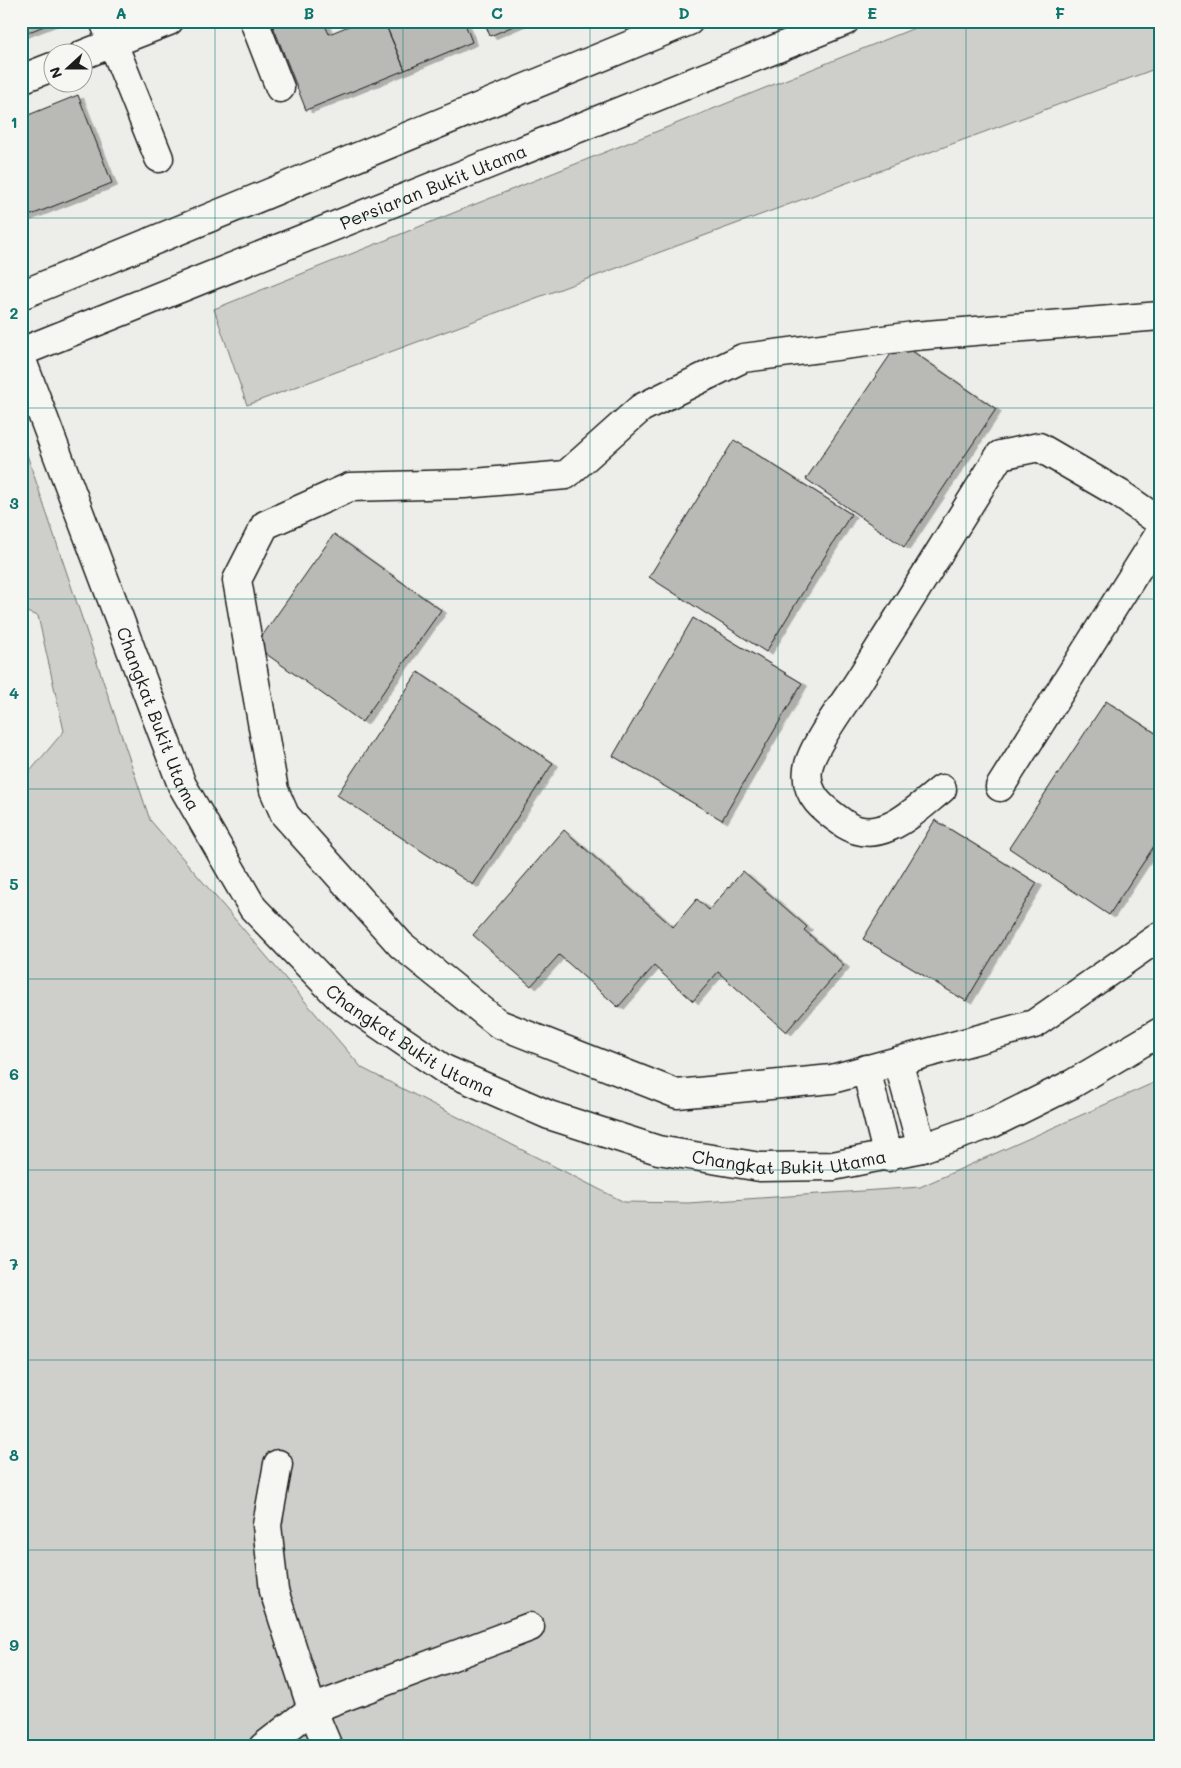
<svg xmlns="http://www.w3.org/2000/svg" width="1181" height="1768" font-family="Mali,sans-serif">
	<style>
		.green { fill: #cececb; stroke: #757574 }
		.building { fill: #b9b9b6; stroke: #1c1c1c; filter: url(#shadow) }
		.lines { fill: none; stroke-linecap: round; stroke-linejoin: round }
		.minor-casing { stroke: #1c1c1c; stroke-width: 31 }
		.minor { stroke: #f6f6f2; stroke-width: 28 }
		.grid { fill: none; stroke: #0f766e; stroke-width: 1; stroke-opacity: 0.55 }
		.labels { text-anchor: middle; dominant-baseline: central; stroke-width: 4.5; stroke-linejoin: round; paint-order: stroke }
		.street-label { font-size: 18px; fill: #1c1c1c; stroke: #f6f6f2 }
		.neatline { fill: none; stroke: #0f766e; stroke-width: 2 }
		.grid-label { font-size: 16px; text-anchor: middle; font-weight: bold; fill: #0f766e }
	</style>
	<defs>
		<filter id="shadow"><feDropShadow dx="5.5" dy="3" stdDeviation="0" flood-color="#0004"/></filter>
	</defs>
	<rect width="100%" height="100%" fill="#edede9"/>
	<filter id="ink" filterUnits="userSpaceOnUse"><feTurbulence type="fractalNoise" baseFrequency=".02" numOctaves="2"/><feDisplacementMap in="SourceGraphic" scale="10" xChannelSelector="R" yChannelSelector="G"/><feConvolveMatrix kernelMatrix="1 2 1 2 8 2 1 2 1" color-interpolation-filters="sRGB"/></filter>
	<g filter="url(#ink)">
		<path class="green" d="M932,21h228v46l-913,338 -33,-96z
			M21,437l129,383 212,248 262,134 64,1 232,-16 240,-107v667h-1139v-965l43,-51 -26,-115 -17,-6z"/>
		<path class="building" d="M21,21h36l-36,14z
			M271,21h52l6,13 32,-13h23l21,49 -99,40z
			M384,21h80l8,21 -67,28z
			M484,21h41l-35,15z
			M78,95l34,88 -91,36v-101z
			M899,342l97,67 -92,138 -98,-68z
			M734,440l117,74 -85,138 -117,-75z
			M334,534l107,76 -79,112 -107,-76z
			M693,618l109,65 -80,137 -109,-64z
			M418,672l135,91 -80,122 -136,-90z
			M1106,701l54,35v101l-51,78 -100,-67z
			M935,820l102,63 -71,118 -103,-62z
			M564,830l109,97 24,-28 12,11 34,-39 64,56 -3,3 40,35 -58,67 -68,-60 -25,29 -39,-35 -36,41 -59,-52 -28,31 -58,-51z"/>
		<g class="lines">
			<g class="minor-casing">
				<g id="minor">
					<path d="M104,21l55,137"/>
					<path d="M254,21l26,67"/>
					<path d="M82,55l87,-34"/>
					<path d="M21,79l31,-12"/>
					<path d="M21,295l668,-274"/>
					<path d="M1160,316l-246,20 -171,22 -102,50 -75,67 -102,9 -114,3 -85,38 -28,55 37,210 11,25 116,130 98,79 178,70 155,-15 202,-55 126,-88"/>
					<path id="s1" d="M21,352l824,-331"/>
					<path id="s2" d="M21,358l161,427 71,123 87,90 104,71 105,46 109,35 102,17 73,-1 89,-18 71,-25 79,-39 88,-52"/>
					<path d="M1000,787l160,-254"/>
					<path d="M942,789c-26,20 -61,58 -96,36 -20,-14 -42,-28 -38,-56 3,-21 36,-66 49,-85 48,-76 95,-152 143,-229l39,-8 81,47 40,28"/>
					<path d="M898,1061l24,87"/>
					<path d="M866,1069l22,88"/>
					<path d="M278,1464l-11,61 7,66 38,118 16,38"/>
					<path d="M263,1747l49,-38 218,-82"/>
				</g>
			</g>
			<use href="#minor" class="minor"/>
		</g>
	</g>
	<path class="grid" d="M215,21v1726M403,21v1726M590,21v1726M778,21v1726M966,21v1726M21,218h1139M21,408h1139M21,599h1139M21,789h1139M21,979h1139M21,1170h1139M21,1360h1139M21,1550h1139"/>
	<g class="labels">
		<g class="street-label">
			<text stroke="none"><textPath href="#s1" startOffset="444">Persiaran Bukit Utama</textPath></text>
			<text stroke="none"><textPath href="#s2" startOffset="386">Changkat Bukit Utama</textPath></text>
			<text stroke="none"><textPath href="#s2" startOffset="806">Changkat Bukit Utama</textPath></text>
			<text stroke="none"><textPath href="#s2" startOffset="1211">Changkat Bukit Utama</textPath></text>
		</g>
	</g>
	<rect width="1181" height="1768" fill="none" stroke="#f6f6f2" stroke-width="55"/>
	<g transform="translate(68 68) rotate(249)"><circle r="24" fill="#f6f6f2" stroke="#9f9f9c"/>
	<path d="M0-4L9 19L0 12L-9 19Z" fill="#1c1c1c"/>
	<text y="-8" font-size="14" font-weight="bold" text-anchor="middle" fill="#1c1c1c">N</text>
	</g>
	<rect x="28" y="28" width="1126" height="1712" class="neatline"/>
	<g class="grid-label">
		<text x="121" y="19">A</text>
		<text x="309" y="19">B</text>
		<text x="497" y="19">C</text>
		<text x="684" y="19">D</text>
		<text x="872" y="19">E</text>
		<text x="1060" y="19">F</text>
		<text x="14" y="128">1</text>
		<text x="14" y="319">2</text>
		<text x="14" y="509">3</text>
		<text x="14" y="699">4</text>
		<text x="14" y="890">5</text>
		<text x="14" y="1080">6</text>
		<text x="14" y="1270">7</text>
		<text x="14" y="1461">8</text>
		<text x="14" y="1651">9</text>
	</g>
</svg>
